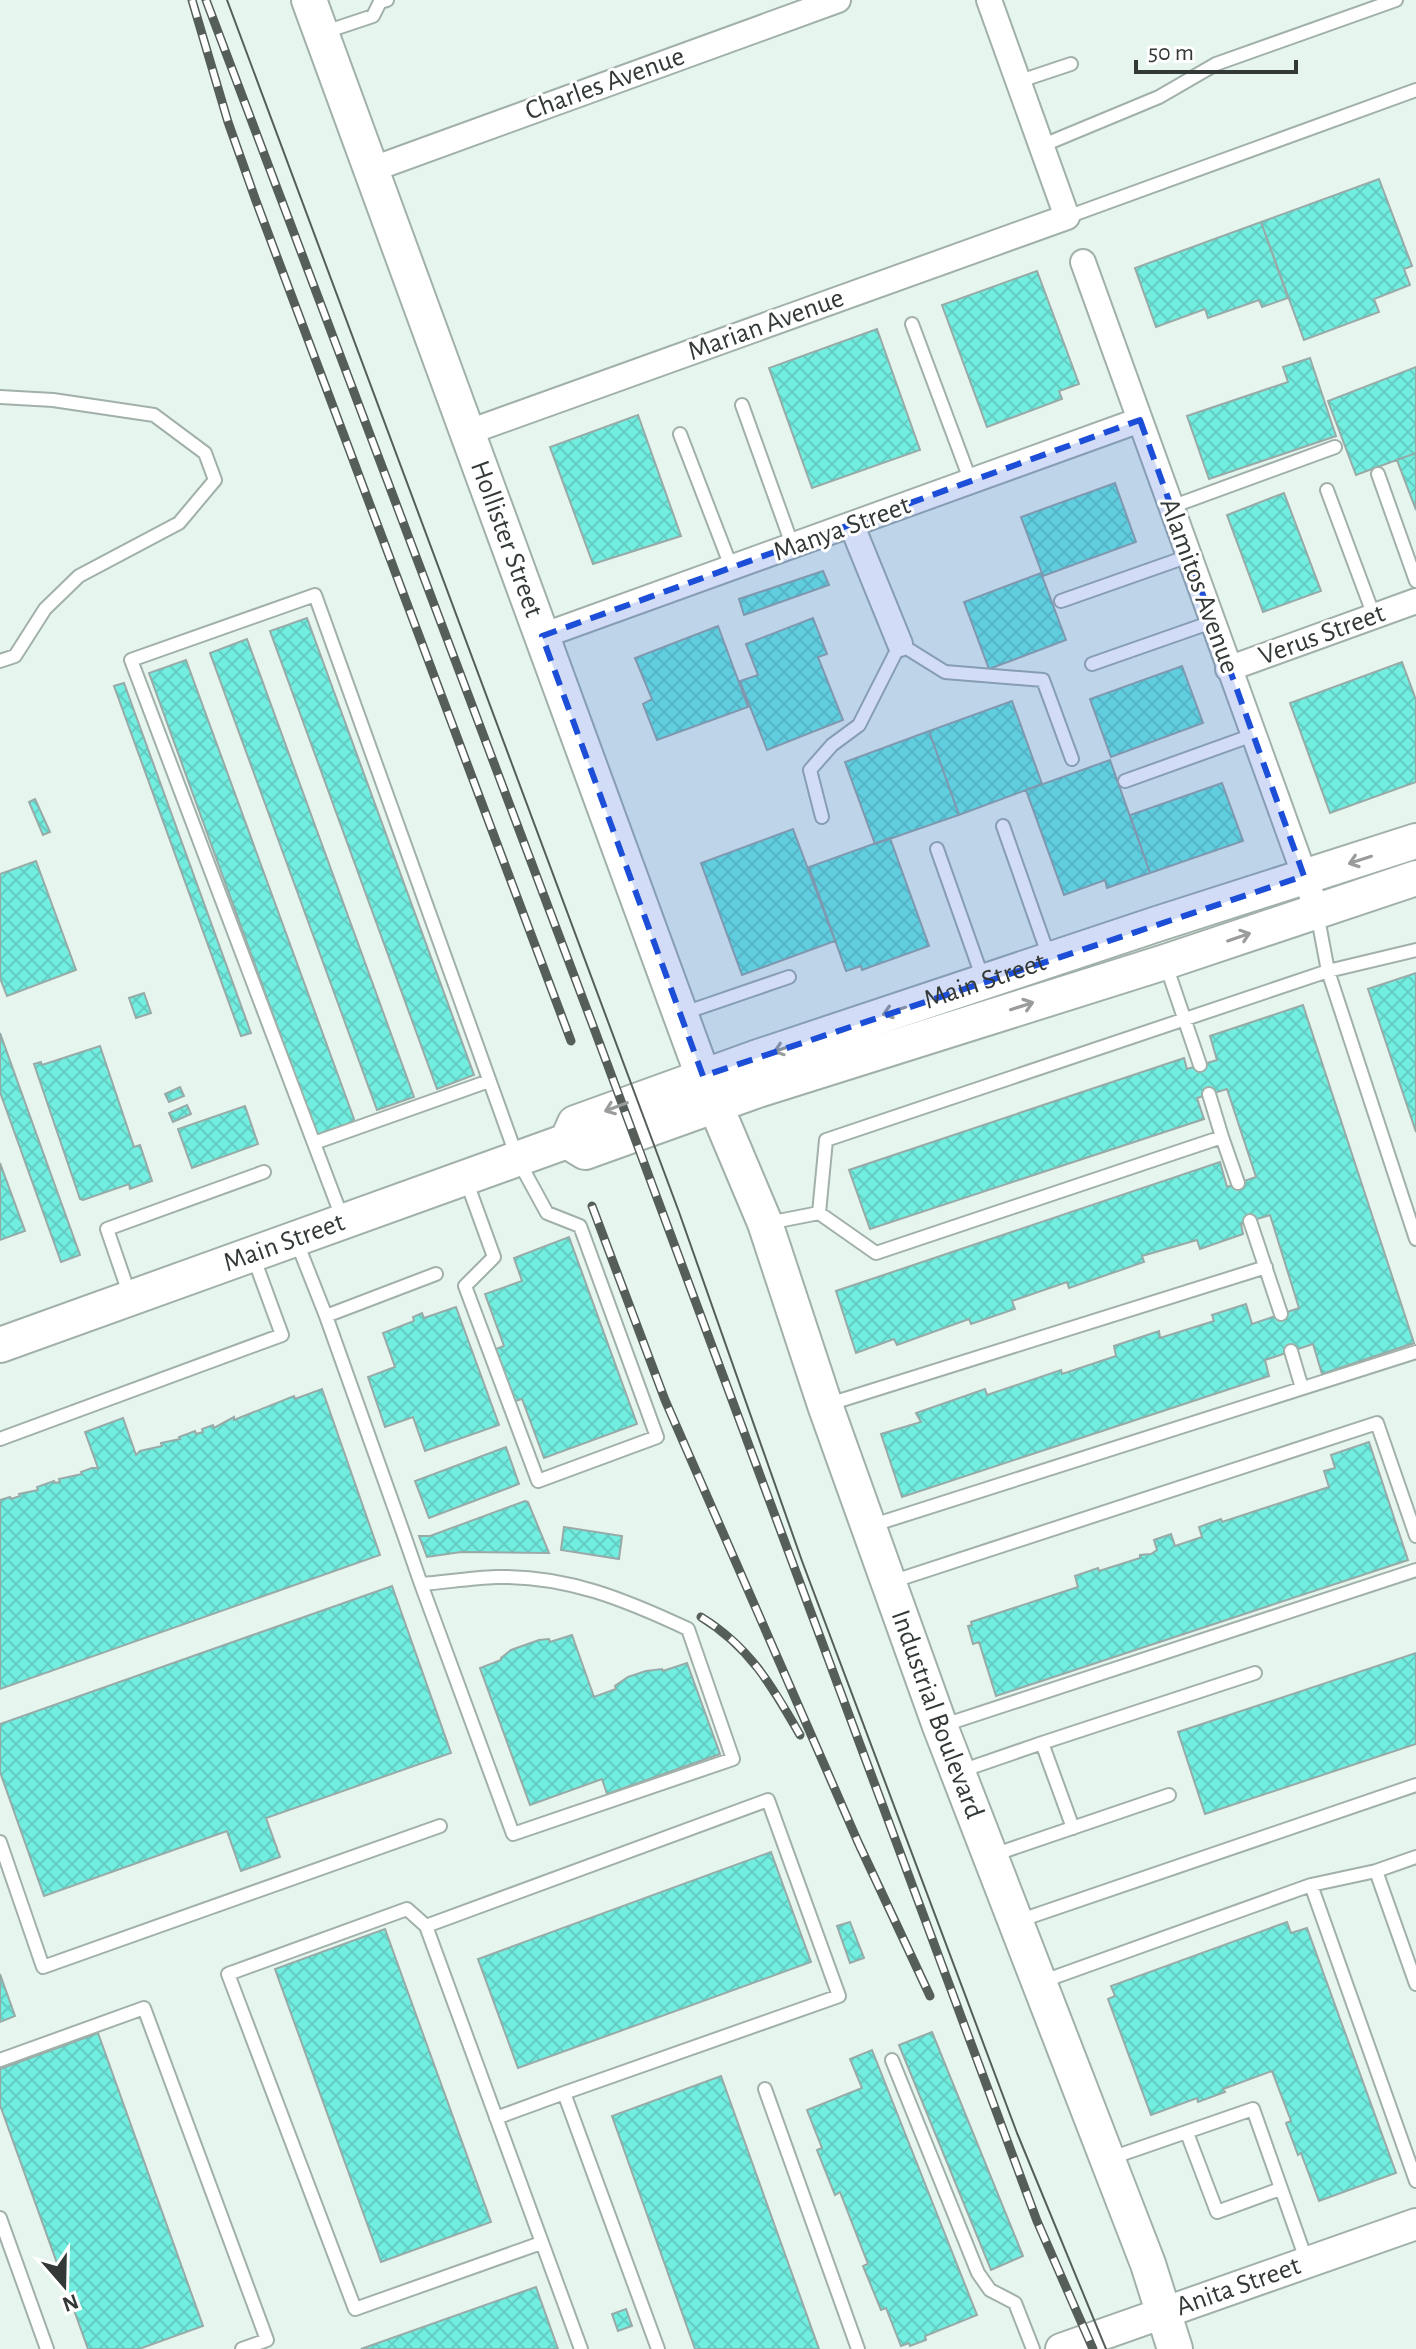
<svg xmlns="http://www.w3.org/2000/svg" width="1416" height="2349" font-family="'Alegreya Sans',sans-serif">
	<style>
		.building { fill: url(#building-cross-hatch); stroke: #98aaa7; stroke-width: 2 }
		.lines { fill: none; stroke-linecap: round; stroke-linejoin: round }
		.service-casing { stroke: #a1b1a9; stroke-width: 16 }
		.minor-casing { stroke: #a1b1a9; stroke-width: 28 }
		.tertiary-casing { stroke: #a1b1a9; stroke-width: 34 }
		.secondary-casing { stroke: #a1b1a9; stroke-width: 38 }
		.service { stroke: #fff; stroke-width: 12 }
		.minor { stroke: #fff; stroke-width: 24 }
		.tertiary { stroke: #fff; stroke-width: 30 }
		.secondary { stroke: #fff; stroke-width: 34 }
		.tram { stroke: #565e5a; stroke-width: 2 }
		.rail-casing { stroke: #565e5a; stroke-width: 9 }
		.rail { stroke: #fff; stroke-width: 6; stroke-dasharray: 18; stroke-linecap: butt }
		.oneway { stroke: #999c9a }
		.marked { fill: #1d4ed8; fill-opacity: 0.2; stroke: #1d4ed8; stroke-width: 6; stroke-dasharray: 16 10; stroke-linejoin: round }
		.labels { text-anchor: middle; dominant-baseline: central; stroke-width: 6; stroke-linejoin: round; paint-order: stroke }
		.street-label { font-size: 28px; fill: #333936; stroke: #fff }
	</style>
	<defs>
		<pattern id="building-cross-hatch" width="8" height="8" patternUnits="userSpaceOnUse" patternTransform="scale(2)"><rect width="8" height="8" fill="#72eee1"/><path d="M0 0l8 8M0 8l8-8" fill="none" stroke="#63cdc2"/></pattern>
	</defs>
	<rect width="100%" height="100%" fill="#e6f6ee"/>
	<path class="building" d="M1379,179l33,87 -8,3 6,16 -36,14 5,13 -75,28 -43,-118z
		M1261,222l27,76 -26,9 -3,-7 -51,18 -3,-9 -49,18 -21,-59z
		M1037,271l42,113 -20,7 3,8 -75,28 -45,-122z
		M877,329l43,121 -108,38 -43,-120z
		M1310,358l26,78 -127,43 -22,-63 101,-34 -5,-15z
		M1416,367v86l-60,22 -28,-74z
		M638,415l43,121 -88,28 -43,-117z
		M1416,453v57l-19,-50z
		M1115,483l21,59 -93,34 -22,-59z
		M1284,493l37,98 -58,21 -36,-97z
		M823,571l6,14 -85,30 -5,-16z
		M1041,573l25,67 -77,29 -25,-67z
		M307,618l167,457 -37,14 -167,-458z
		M813,618l14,36 -9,3 25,63 -76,30 -27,-69 18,-6 -12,-31z
		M718,626l30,81 -91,33 -14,-36 9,-5 -17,-41z
		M247,639l167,458 -37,13 -167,-457z
		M186,660l168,459 -1,3 -34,12 -3,-1 -167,-460z
		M1402,662l14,38v82l-86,31 -40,-110z
		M1182,666l21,57 -92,34 -21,-58z
		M124,683l127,350 -10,3 -127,-350z
		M1012,701l30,83 -83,31 -30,-84z
		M929,731l30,84 -84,29 -30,-82z
		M1110,760l40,113 -43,15 -2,-8 -41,15 -38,-105z
		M1222,783l21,58 -93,32 -20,-58z
		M35,799l15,33 -7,3 -14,-33z
		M793,829l42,112 -93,34 -41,-112z
		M890,838l39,108 -67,24 -1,-4 -15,5 -37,-104z
		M36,861l40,109 -69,26 -7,-18v-104z
		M1416,973v159l-48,-143z
		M144,993l7,20 -15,5 -7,-20z
		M1303,1005l111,338 -92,31 -9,-30 -48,16 4,16 -367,121 -21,-63 40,-12 -5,-9 69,-24 2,6 74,-25 1,4 54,-18 -2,-10 45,-15 1,7 54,-17 -2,-6 34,-11 6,20 47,-16 -29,-93 -29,9 2,10 -43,15 -3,-9 -55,16 2,6 -75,26 -2,-6 -55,19 3,8 -44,15 -2,-5 -72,26 -3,-6 -38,14 -20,-62 384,-129 7,25 29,-10 -29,-88 -30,9 7,21 -334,110 -21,-59 335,-112 3,11 30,-9 -7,-24z
		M0,1033l80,222 -19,7 -61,-170z
		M100,1046l34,101 6,-2 12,36 -22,8 -1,-5 -46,16 -3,-1 -46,-135 7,-2 1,3z
		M180,1087l4,9 -15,6 -4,-8z
		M187,1105l4,9 -18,8 -4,-9z
		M245,1106l13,38 -66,24 -14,-39z
		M0,1163l25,68 -25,9z
		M569,1237l68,187 -93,34 -22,-59 -7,2 -19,-52 8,-3 -19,-52 37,-13 -8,-23z
		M456,1307l43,118 -74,26 -12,-34 -28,10 -17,-50 27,-10 -12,-34 31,-12 -1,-4 9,-4 2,5z
		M322,1389l58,166 -380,134v-189l10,-3 1,2 9,-3 -1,-2 19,-4 -1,-3 17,-6 1,2 5,-1 -1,-3 23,-5 -1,-2 11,-4h6l-13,-36 38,-14 13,37 4,-4 22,-5 -1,-3 19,-4 -1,-2 16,-6 1,3 7,-2 -1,-3 11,-4 1,3 20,-11v3l60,-24 1,3z
		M1369,1442l39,118 -412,136 -17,-54 -6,2 -5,-18 4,-1 -1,-3 107,-35 -3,-11 23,-8 1,3 41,-13v-3l11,-1 6,-4 -3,-10 17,-6 4,12 27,-9 -3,-10 22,-8 1,3 107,-35 -5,-16 11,-3 -4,-13z
		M506,1447l13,37 -90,34 -14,-37z
		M525,1501l3,1 21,51 -88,-1 -34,5 -8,-21h11z
		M564,1527l58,9 -3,23 -58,-9z
		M392,1586l59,167 -185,65 14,39 -39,14 -14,-40 -183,65 -44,-124v-48z
		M572,1635l22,62 22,-8 -1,-3 13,-9 18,-6 16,-2 1,2 24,-8 33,91 -113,40 -5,-15 -72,26 -50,-137 21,-8v-2l10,-8 28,-10 10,-1 1,3z
		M1416,1653v91l-211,70 -27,-82z
		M771,1852l40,110 -293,106 -40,-109z
		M850,1922l14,36 -14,5 -13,-37z
		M1287,1922l4,11 16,-5 89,245 -77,28 -18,-48 -3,2 -12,-32 5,-2 -19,-50 -49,18 2,3 -27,10 -1,-4 -46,17 -43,-116 7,-3 -4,-10z
		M385,1929l106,293 -110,40 -106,-293z
		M0,1974l15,42 -15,6z
		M932,2032l91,224 -32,14 -92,-225z
		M98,2033l105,293 -64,23h-51l-88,-244v-36z
		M872,2050l105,265 -52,21 1,4 -16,6 -1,-3 -8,3 -15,-38 -5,2 -18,-44 5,-2 -28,-72 -5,3 -18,-45 5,-2 -15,-38 55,-22 -12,-29z
		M721,2076l98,273h-124l-83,-233z
		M536,2287l22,62h-197z
		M626,2309l6,17 -14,5 -6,-17z"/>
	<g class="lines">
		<g class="service-casing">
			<path id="service" d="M322,33l51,-17 7,-14 7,-2
				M1017,82l54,-18
				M1041,146l118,-49 57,-33 180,-64
				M1067,217l349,-127
				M912,324l59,158
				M0,397l53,3 101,15 51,38 10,27 -36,43 -100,53 -34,33 -30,47 -15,5
				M742,405l51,142
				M680,434l52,135
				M1378,474l38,107
				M1327,490l47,126
				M1171,507l164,-60
				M1061,601l128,-45
				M1092,664l120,-42
				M1125,781l128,-46
				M822,817l-12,-47 22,-25 27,-20 41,-81 45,28 98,8 29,79
				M1003,826l46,131
				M937,849l46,130
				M1317,913l11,58 88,268
				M1166,965l34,100
				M684,1013l105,-36
				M1209,1094l13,43
				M314,1143l175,-62
				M819,1213l57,40 346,-116 16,46
				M343,1220l-212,-560 184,-65 203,565 29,53 33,13 77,211 -119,44 -73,-195 29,-29 -28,-77
				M1250,1221l31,93
				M768,1223l51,-10 7,-73 502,-169 88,-21
				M296,1240l30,76 110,-42
				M130,1296l-23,-67 157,-57
				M326,1316l78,219 17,49 92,250 220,-75 -45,-130c-62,-29 -122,-54 -192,-52 -24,1 -50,5 -75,7
				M1291,1351l11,37
				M826,1405l440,-138
				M0,1439l282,-104 -29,-79
				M870,1526l546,-174
				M891,1582l486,-159 39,113
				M944,1725l472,-155
				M958,1772l84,-29
				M1073,1828l-31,-85 213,-70
				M0,1842l43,125 397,-141
				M993,1855l176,-60
				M1416,1857l-40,14 40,113
				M1311,1885l65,-14
				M1018,1921l398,-136
				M426,1926l342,-126 71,196 -275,97
				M1041,1982l270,-97 105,296
				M0,2060l144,-52 123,332 -25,9
				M892,2060l86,213 12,17 25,13 18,46
				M765,2089l93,260
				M496,2118l68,-25 94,256
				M1187,2133l30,79 63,-23
				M1111,2158l142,-49 54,153
				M0,2218l47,131
				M541,2243l-186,66 -127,-335 179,-65 19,17 155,423"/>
		</g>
		<g class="minor-casing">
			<path id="minor" d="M373,169l465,-169
				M1083,262l234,648
				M466,433l601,-216 -78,-217
				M852,526l48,118
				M542,636l598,-216
				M1228,669l188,-68"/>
		</g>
		<g class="tertiary-casing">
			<g id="tertiary">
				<path id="s1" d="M1061,2349l355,-125"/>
			</g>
		</g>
		<g class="secondary-casing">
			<g id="secondary">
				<path id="s2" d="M309,0l394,1076 62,147 60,182 115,321 208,538 27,85"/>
				<path d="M567,1141l18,11 170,-61 410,-129 251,-84"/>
				<path id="s3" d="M0,1345l567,-204 8,-18 180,-65 402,-134 259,-83"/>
			</g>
		</g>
		<use href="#service" class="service"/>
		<use href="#minor" class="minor"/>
		<use href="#tertiary" class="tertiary"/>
		<use href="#secondary" class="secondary"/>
		<path class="tram" d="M227,0l452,1212 123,349 215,572 89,216"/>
		<g class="rail-casing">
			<path id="rail" d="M192,0l36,122 28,79 315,840
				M206,0l389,1031 442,1190 56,128
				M592,1206l73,194 196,449
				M701,1617c49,30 71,69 99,118
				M857,1840l73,156"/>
		</g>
		<use href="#rail" class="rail"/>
	</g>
	<defs><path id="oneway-shaft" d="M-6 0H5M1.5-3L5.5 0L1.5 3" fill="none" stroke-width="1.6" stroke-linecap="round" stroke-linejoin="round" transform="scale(2)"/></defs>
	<g class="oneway">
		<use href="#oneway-shaft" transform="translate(1360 860) rotate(162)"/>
		<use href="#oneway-shaft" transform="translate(1239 937) rotate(-19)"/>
		<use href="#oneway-shaft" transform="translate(1022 1006) rotate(-18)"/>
		<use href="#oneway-shaft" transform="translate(894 1011) rotate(162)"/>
		<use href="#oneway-shaft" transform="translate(785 1048) rotate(161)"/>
		<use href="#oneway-shaft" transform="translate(616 1107) rotate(159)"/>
	</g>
	<path class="marked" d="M1140,420l164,456 -601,200 -161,-440z"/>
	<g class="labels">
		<g class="street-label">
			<text transform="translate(605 84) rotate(-20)">Charles Avenue</text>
			<text transform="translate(766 325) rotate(-20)">Marian Avenue</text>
			<text transform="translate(842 529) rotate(-20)">Manya Street</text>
			<text stroke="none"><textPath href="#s2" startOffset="574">Hollister Street</textPath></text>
			<text transform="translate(1199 586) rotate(70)">Alamitos Avenue</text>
			<text transform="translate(1322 635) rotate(-20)">Verus Street</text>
			<text stroke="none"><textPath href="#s3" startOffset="1056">Main Street</textPath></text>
			<text stroke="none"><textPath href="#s3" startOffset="302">Main Street</textPath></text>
			<text stroke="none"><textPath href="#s2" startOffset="1826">Industrial Boulevard</textPath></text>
			<text stroke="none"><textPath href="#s1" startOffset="188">Anita Street</textPath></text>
		</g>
	</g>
	<g transform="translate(64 2285) rotate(160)" stroke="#ffffff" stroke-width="6" paint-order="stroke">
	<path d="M0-6L14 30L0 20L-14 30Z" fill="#333936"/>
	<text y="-12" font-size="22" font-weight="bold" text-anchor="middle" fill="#333936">N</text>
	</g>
	<path d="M1136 60v12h160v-12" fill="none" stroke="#333936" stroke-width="4"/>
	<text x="1148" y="60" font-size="24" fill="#333936" stroke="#ffffff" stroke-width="6" paint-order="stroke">50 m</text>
</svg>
